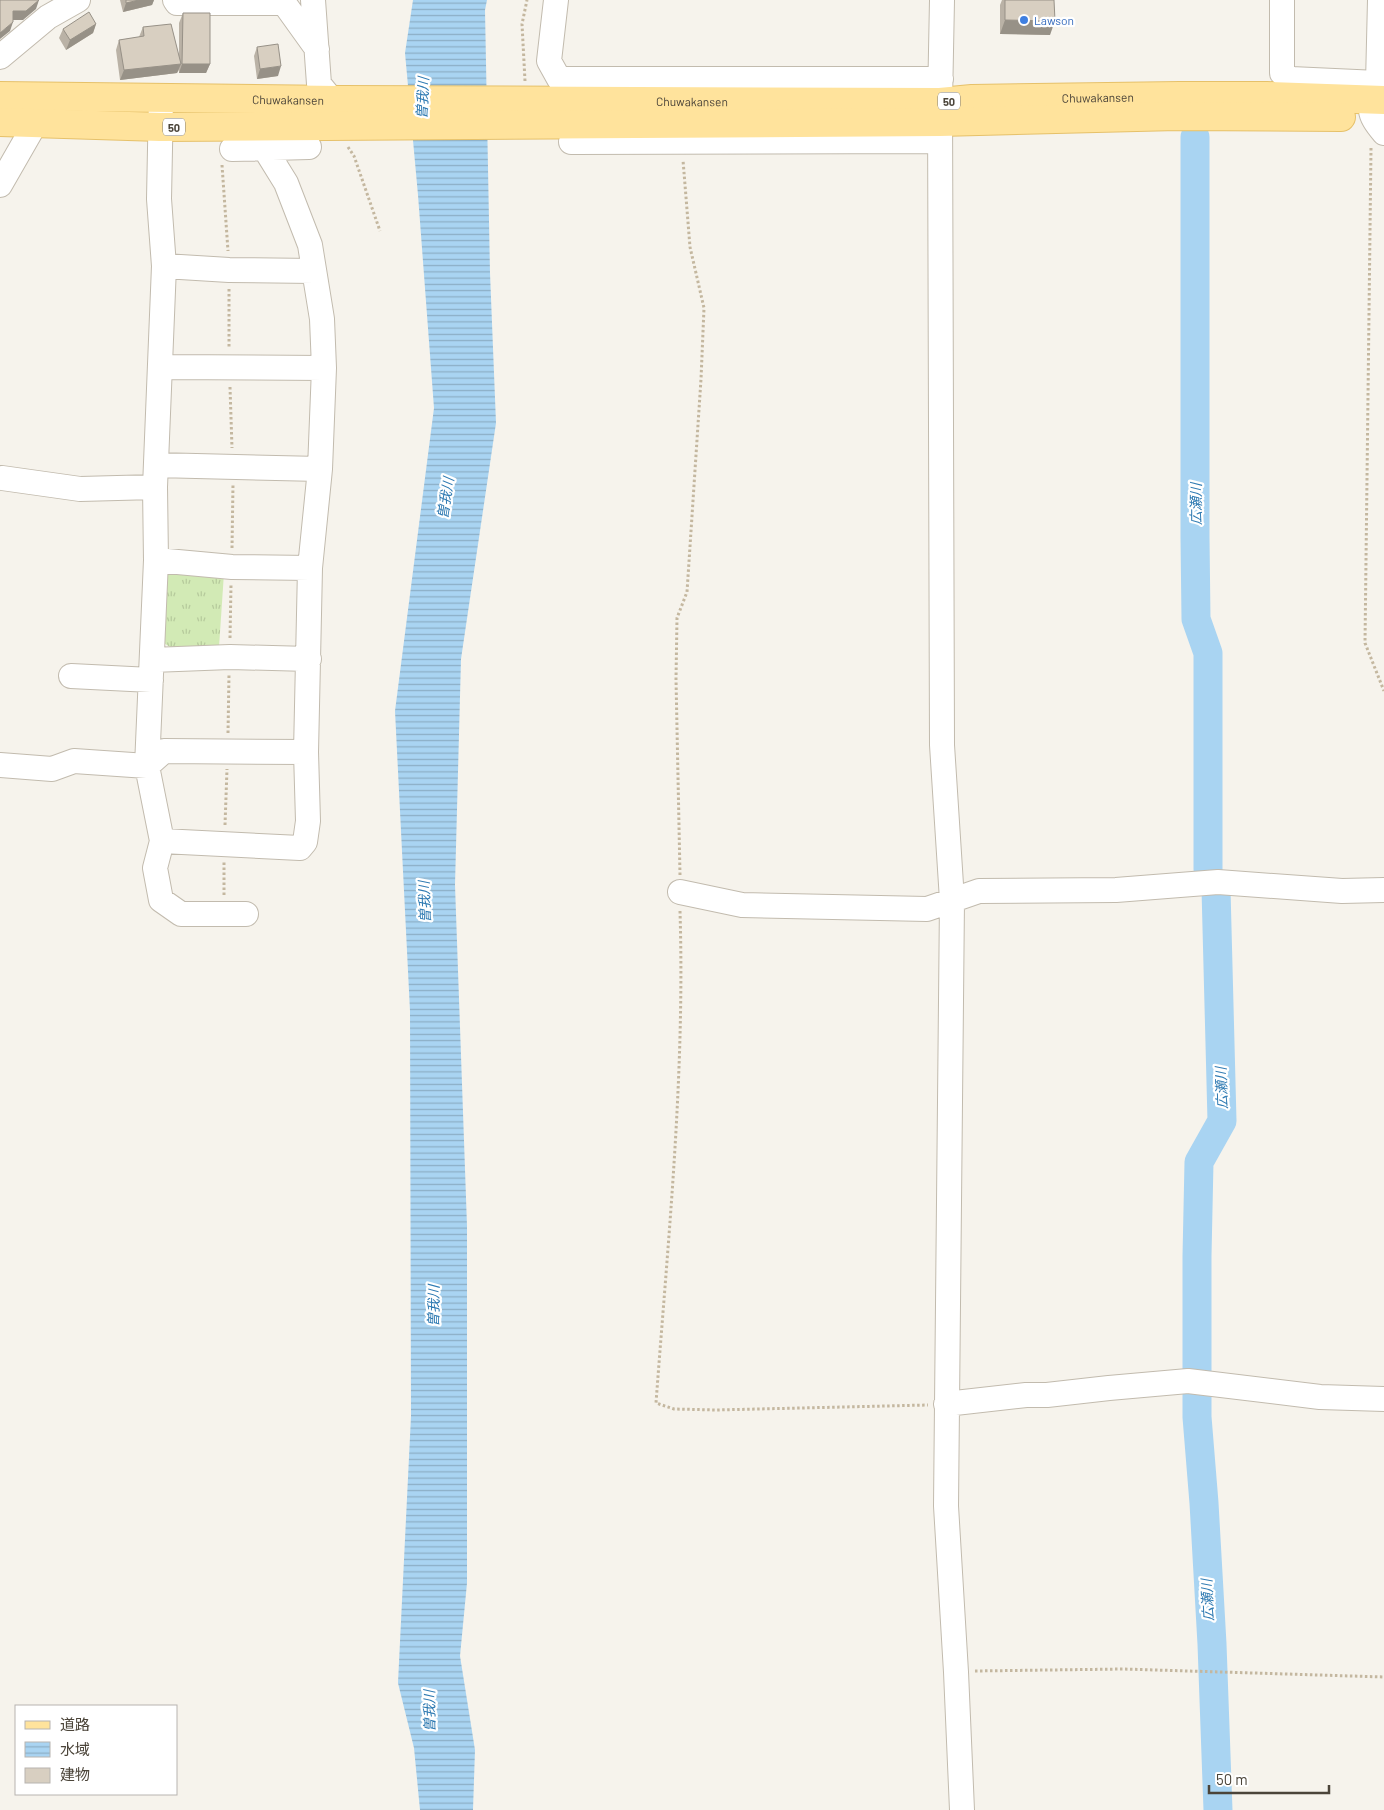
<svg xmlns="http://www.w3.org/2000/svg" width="1384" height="1810" font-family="Barlow,'Noto Sans JP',sans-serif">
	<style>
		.grass { fill: url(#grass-tufts) }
		.water { fill: url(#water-rules) }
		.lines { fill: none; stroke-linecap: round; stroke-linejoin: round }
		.river { stroke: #a9d4f2; stroke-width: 29 }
		.minor-casing { stroke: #c2bbae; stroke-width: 26 }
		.major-casing { stroke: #e6c16a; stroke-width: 30 }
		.path { stroke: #c4b79f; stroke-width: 3; stroke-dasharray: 2.5 2.5; stroke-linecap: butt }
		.minor { stroke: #fff; stroke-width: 24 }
		.major { stroke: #ffe39c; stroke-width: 28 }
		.wall { fill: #bab2a6 }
		.shaded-wall { fill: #979187 }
		.building { fill: #d8cfc1; stroke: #979187 }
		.shop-dot { fill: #3f7fe0; stroke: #fff; stroke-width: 2 }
		.labels { text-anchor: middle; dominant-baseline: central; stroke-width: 4.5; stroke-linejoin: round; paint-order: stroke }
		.shield { fill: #fff; stroke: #817c74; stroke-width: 1 }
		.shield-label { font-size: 11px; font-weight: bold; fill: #4b4439 }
		.shop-label { font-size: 12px; fill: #366cbe; stroke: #fff; text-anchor: start }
		.street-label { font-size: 12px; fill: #4b4439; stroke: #fff }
		.water-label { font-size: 14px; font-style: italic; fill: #2e7ab2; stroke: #fff }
	</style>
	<defs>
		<pattern id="grass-tufts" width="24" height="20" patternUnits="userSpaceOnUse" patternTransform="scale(1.25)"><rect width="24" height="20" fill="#d2eab5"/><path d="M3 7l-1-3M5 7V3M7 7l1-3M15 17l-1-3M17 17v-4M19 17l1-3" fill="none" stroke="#b6ca9c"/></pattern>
		<pattern id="water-rules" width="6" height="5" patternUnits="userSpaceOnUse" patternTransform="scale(1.25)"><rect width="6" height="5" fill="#a9d4f2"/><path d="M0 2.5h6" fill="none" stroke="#8caec5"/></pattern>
	</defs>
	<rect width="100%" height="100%" fill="#f6f3ec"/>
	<path class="grass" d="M158,573h66l-5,74h-49l-14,-9z"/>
	<path class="water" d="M413,0h74l-2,10 5,263 6,150 -35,236 -6,226 12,341v357l-7,73 15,94 -2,60h-53l-6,-62 -16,-65 13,-267 -1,-405 -15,-300 39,-303 -16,-213 -13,-142z"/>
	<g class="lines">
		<path class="river" d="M1195,137v400l1,82 12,34v216
			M1197,1371v-115l2,-94 23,-41 -6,-232
			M1197,1390v27l7,86 8,141 6,166"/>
		<g class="minor-casing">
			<path id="minor" d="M175,0l2,3h107l33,46
				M313,0l6,84 13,16
				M556,0l-7,61 10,18h382
				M942,0l-2,102 2,643 10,155 -6,606 10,166 6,138
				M1282,0v73l9,6 87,4 2,-83
				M0,57l48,-40 30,-17
				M1380,83h-2c-10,25 -11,30 6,50
				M161,98l-2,101 5,67 -9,221 1,73 -9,206 15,75 138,7 5,-6 3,-21 -2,-69 4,-184 10,-99 4,-101 -2,-49 -12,-74 -24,-62 -21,-34
				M571,142l369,-1
				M232,149l77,-2
				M0,185l35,-61v-18
				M164,266l65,4 85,1
				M160,367l164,1
				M156,465l164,4
				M2,478l78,11 75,-2
				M156,560l76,7 78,1
				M152,660l78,-3 79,2
				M71,676l80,4
				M0,765l52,4 22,-8 73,5 17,-15 142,1
				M162,841l-7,27 6,32 20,14h65
				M680,892l62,13 185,4 52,-18 137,-1 102,-8 124,9 42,-1
				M946,1404l80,-9h21l62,-7 79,-7 132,16 64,2"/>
		</g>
		<g class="major-casing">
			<g id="major">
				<path id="s1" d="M0,96l339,4 601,2 32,-3 208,-3h87l117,4"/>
				<path d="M0,122l160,5 780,-5 237,-6 164,1"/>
			</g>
		</g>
		<path class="path" d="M525,81l-3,-57 5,-24
			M348,147l6,9 26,75
			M1371,148l-6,495 19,48
			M222,165l6,86
			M229,289v59
			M230,387l2,61
			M232,548l1,-64
			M230,638l1,-54
			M228,733l1,-59
			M225,825l2,-56
			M680,875l-4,-196 1,-61 10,-26 14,-213 3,-71 -14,-61 -7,-87
			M224,895v-33
			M680,911c5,165 -12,329 -24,492l18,6 42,1 212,-5
			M975,1671l148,-2 261,8"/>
		<use href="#minor" class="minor"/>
		<use href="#major" class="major"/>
	</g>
	<path class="wall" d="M120,0h34l-2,5 -29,7z
		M1002,0h52l-4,35 -50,-1v-29z
		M183,13l27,51 -4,9h-27v-3l-2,3 -57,7 -4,-30 3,-10 20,-3 4,-10 36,28v-32z
		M96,24l-3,9 -27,17 -7,-12 4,-9z
		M257,47l21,29 -21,3 -3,-23z"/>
	<path class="shaded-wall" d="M39,0l-3,9 -13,11h-13l3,-9z
		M139,0h15l-2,5 -29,7 3,-9z
		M1005,20l50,1 -5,14 -50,-1z
		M13,22l-3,9 -10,8v-6z
		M96,24l-3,9 -27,17 4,-10z
		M181,64l-4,9 -57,7 4,-10z
		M182,64h28l-4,9h-27z
		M281,66l-3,10 -21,3 3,-10z"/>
	<path class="building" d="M0,0h39l-13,11h-13v11l-13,11z
		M126,0h13l-13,3z
		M1005,0h49l1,21 -50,-1z
		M89,12l7,12 -26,16 -7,-11z
		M183,13h27v51h-28z
		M171,24l10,40 -57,6 -5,-30 25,-4 -1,-9z
		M278,44l3,22 -21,3 -3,-22z"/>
	<circle class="shop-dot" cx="1024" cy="20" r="5"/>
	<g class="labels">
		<g class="shield">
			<rect x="938" y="92.5" width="22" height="17" rx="4"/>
			<rect x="163" y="118.5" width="22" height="17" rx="4"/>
		</g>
		<g class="shield-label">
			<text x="949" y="101">50</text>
			<text x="174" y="127">50</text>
		</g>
		<g class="shop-label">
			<text x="1034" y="20">Lawson</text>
		</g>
		<g class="street-label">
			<text stroke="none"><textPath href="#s1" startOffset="1098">Chuwakansen</textPath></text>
			<text stroke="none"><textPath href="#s1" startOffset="288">Chuwakansen</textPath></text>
			<text stroke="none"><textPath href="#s1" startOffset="692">Chuwakansen</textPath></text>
		</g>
		<g class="water-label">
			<text transform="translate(422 98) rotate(-87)">曽我川</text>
			<text transform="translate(445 498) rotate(-81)">曽我川</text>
			<text transform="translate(1195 504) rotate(-90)">広瀬川</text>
			<text transform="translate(424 902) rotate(-92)">曽我川</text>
			<text transform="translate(1221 1088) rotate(-92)">広瀬川</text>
			<text transform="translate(433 1306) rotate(-89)">曽我川</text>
			<text transform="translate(1207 1600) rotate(-93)">広瀬川</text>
			<text transform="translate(429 1711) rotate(-91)">曽我川</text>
		</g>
	</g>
	<rect x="15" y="1705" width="162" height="90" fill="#ffffff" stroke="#b7b4b0"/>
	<rect x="25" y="1721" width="25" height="8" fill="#ffe39c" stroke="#b7b4b0"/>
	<text x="60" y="1730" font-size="15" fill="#4b4439">道路</text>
	<rect x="25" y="1742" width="25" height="15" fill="url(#water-rules)" stroke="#b7b4b0"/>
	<text x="60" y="1755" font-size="15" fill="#4b4439">水域</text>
	<rect x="25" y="1768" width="25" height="15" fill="#d8cfc1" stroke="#b7b4b0"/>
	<text x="60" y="1780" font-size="15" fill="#4b4439">建物</text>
	<path d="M1209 1785v8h120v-8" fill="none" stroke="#4b4439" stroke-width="2.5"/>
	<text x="1216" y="1785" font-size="15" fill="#4b4439" stroke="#ffffff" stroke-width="4" paint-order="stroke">50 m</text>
</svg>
